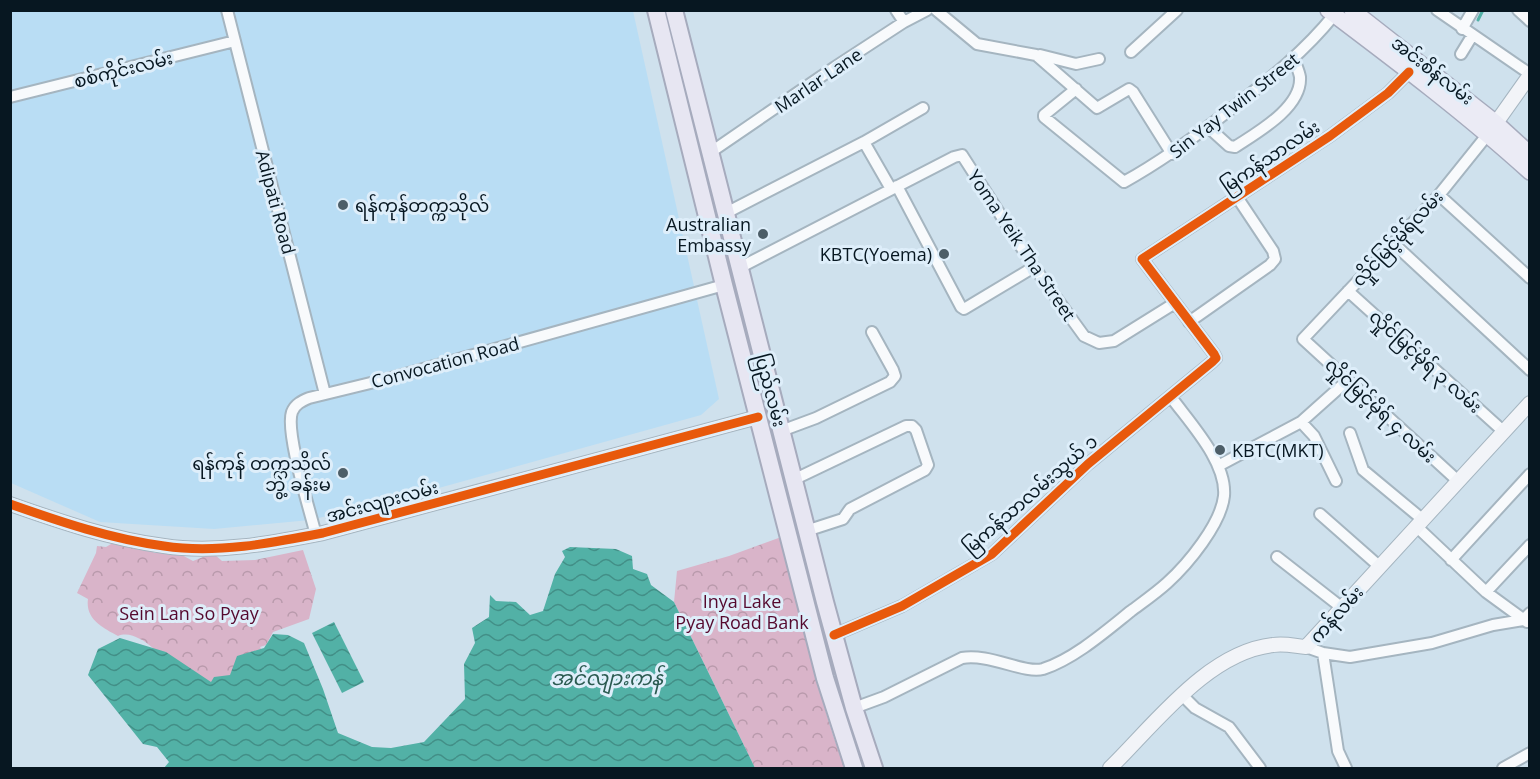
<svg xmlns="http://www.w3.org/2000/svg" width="1540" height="779" font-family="'Open Sans','Noto Sans Myanmar',sans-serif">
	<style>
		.built { fill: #b9ddf4 }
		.park { fill: url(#park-crowns) }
		.water { fill: url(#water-waves) }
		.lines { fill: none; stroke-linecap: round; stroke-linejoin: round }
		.stream { stroke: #52b1a6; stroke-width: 3 }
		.minor-casing { stroke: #a5b5c0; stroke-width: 14 }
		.secondary-casing { stroke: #a5b5c0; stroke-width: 16 }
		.primary-casing { stroke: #a6abbd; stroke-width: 18 }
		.trunk-casing { stroke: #a6abbd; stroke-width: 20 }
		.minor { stroke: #f8fafc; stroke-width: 10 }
		.secondary { stroke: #f2f4f8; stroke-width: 14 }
		.primary { stroke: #ebebf5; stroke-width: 15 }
		.trunk { stroke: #e7e6f2; stroke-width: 16 }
		.cycleway-casing { stroke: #deeefa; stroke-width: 13 }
		.cycleway { stroke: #e8590c; stroke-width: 9 }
		.poi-dot { fill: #4d5e68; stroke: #deeefa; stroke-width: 2 }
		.labels { text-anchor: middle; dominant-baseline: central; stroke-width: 6; stroke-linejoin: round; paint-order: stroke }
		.street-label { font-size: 18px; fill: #071721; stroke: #deeefa }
		.poi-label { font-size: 18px; fill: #071721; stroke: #deeefa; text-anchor: end }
		.park-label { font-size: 18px; fill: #55092e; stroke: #deeefa }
		.water-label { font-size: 20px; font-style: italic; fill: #2b5b51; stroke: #deeefa }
	</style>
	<defs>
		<pattern id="park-crowns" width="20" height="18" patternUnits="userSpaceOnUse" patternTransform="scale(1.5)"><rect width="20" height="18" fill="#d9b4c9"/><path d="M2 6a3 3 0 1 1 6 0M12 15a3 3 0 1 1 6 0" fill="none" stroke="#b99aac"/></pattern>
		<pattern id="water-waves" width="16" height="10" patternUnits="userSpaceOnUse" patternTransform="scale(1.5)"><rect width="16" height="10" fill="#52b1a6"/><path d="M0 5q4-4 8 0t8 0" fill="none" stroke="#428f87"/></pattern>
	</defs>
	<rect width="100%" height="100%" fill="#cfe1ed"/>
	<path class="built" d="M11,11h622l86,388 -18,16 -302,84 -89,21 -96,9 -114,-7 -89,-39z"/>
	<path class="park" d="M784,536c18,78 32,158 61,232h-90l-81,-166 3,-31 52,-15z
		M121,538l34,15 14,-5 24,13 20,-8 9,8 33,-1 48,-10 13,39 -7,30 -36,13 -7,13 -6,2 4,7 -41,82c-17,-22 -60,-87 -83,-97 -7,-4 -15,-6 -22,-3 -15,-8 -33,-17 -30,-37l-11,-6 19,-40 1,-7 9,1z"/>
	<path class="water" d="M570,547l46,2 16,7 1,13 14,5 4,11 23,17 81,166h-591l5,-6 -12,-15 -14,-3 -55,-69 10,-26 22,-11 46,14 45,30 3,-5 16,-2 7,-19 27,-8 9,-14 15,1 16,8 19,46 15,44 34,14 19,1 33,-6 41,-43 -1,-35 11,-21 -3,-15 17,-11 1,-22 6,6 20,1 14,13 13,-4 12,-37 10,-17 -3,-6z
		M334,622l30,60 -22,11 -30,-60z"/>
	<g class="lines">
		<path class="stream" d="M1478,20l5,-10"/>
		<g class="minor-casing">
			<path id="minor" d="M227,10l98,384
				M896,10l8,12
				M936,10l41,34 59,11 61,53 32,-19 4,3 39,62
				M1437,10l93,64
				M1518,10l12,11
				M1462,29l11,-19
				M1131,52l46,-42
				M1461,54l11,-18
				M1040,55l36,9 23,-5
				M1076,89l-32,26v2l80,65c40,-22 75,-48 111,-76 36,-28 70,-55 99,-91
				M10,97l225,-56
				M1208,127l21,19 6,1c21,-14 67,-39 65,-70 -1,-6 -4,-12 -6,-18
				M864,142l27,47
				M711,152l124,-85 69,-45 23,-12
				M897,186l64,121 3,2 70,-42
				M1439,195l91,83
				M726,213l138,-71 59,-34
				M1393,243l137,127
				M739,268l215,-111 8,-2 72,112 50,69 15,7 15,-2 61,-38
				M1348,291l155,140
				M1189,322l81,-57 5,-6 -2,-8 -36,-54
				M1301,422l13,14 22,45
				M781,431l35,-13 74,-36 5,-6 -2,-6 -21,-38
				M1350,433l13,37 59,49
				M1218,466l83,-44 47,-42
				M793,480l113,-54h6l4,4 12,35 -3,5 -75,39 -7,10 -37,12
				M1458,481l-155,-142 136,-144 49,-61
				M1320,514l59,52
				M1416,526l70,66 41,30
				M316,535c-6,-24 -31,-103 -24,-123 3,-8 10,-11 17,-14l82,-20 333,-93
				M1277,557l64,50
				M1451,560l79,-86
				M1486,592l44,-47
				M834,635l68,-29 90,-52 96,-90 124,-102 4,-4 -2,-4 -72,-95 188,-123 58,-43 21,-21
				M1306,647l17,6 27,4 82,-14 61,-18 30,-5 7,-7
				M1323,653l15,98 8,17
				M1182,695l13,13 34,19 31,41
				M854,708l30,-11 78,-39c27,-5 62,16 81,11 31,-10 63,-38 88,-58 12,-9 25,-18 36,-28 21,-19 54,-59 57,-87 3,-34 -34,-73 -53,-99
				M1503,768l27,-15"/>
		</g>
		<g class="secondary-casing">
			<path id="secondary" d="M1491,130l39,-55
				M10,504c51,18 101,35 154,42 52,8 108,-3 159,-13l435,-116
				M1110,768c45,-44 98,-116 163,-123 11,-2 22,1 33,2l224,-244"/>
		</g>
		<g class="primary-casing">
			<path id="primary" d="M1328,10c69,52 138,104 202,162
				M1352,10l144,113 34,31"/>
		</g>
		<g class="trunk-casing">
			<path id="trunk" d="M656,10l68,275 101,393 29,90
				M674,10l151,592 29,106 20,60"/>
		</g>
		<use href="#minor" class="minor"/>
		<use href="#secondary" class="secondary"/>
		<use href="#primary" class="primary"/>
		<use href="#trunk" class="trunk"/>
		<g class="cycleway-casing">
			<path id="cycleway" d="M10,504c51,18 101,35 154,42 52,8 108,-3 159,-13l435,-116
				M834,635l68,-29 90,-52 96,-90 124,-102 4,-4 -2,-4 -72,-95 188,-123 58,-43 21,-21"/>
		</g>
		<use href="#cycleway" class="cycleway"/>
	</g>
	<g class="poi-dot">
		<circle cx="343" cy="205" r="6"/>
		<circle cx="763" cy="234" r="6"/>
		<circle cx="944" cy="254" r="6"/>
		<circle cx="1220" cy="450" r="6"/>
		<circle cx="343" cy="473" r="6"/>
	</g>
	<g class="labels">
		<g class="street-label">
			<text transform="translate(123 69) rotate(-14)">စစ်ကိုင်းလမ်း</text>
			<text transform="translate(1433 70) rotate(38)">အင်းစိန်လမ်း</text>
			<text transform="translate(818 80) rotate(-34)">Marlar Lane</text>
			<text transform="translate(1234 105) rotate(-38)">Sin Yay Twin Street</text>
			<text transform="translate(1270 156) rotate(-34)">မြကန်သာလမ်း</text>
			<text transform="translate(276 202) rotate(75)">Adipati Road</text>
			<text transform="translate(1397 238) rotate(-47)">လှိုင်မြင့်မိုရ်လမ်း</text>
			<text transform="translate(1022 245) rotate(56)">Yoma Yeik Tha Street</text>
			<text transform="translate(1426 361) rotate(42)">လှိုင်မြင့်မိုရ် ၃ လမ်း</text>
			<text transform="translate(445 362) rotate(-15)">Convocation Road</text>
			<text transform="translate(771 390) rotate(75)">ပြည်လမ်း</text>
			<text transform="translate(1381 410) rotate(43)">လှိုင်မြင့်မိုရ် ၄ လမ်း</text>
			<text transform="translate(1030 494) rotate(-41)">မြကန်သာလမ်းသွယ် ၁</text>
			<text transform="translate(382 501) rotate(-15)">အင်းလျားလမ်း</text>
			<text transform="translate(1336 614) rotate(-48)">ကန်လမ်း</text>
		</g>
		<g class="poi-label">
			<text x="355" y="205" text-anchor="start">ရန်ကုန်တက္ကသိုလ်</text>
			<text x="751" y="224">Australian<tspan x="751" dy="21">Embassy</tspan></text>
			<text x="932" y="254">KBTC(Yoema)</text>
			<text x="1232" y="450" text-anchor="start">KBTC(MKT)</text>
			<text x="331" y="463">ရန်ကုန် တက္ကသိုလ်<tspan x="331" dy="21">ဘွဲ့ ခန်းမ</tspan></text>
		</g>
		<g class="park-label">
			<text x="742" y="601">Inya Lake<tspan x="742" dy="21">Pyay Road Bank</tspan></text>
			<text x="189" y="613">Sein Lan So Pyay</text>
		</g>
		<g class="water-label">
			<text x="607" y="677">အင်လျားကန်</text>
		</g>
	</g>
	<rect width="1540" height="779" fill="none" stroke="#071721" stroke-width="24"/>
</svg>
